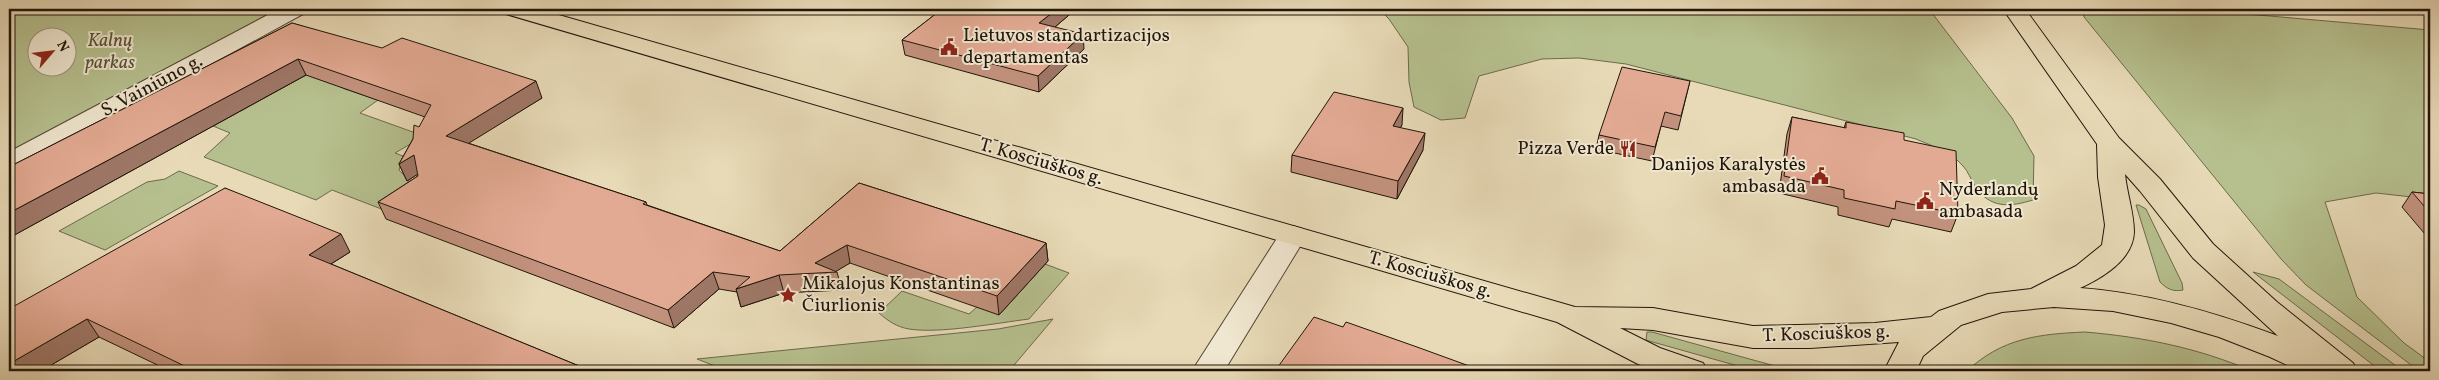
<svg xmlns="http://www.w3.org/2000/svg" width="2439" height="380" font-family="Vollkorn,serif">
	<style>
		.green { fill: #b6c08e; stroke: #6b6a4c; fill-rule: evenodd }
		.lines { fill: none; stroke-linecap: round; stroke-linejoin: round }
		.minor-casing { stroke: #524635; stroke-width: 2 }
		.primary-casing { stroke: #20150a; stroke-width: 2 }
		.minor { fill: #f0e7d0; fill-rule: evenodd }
		.primary { fill: #e8dab7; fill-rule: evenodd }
		.wall { fill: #c3927e; stroke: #20150a }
		.shaded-wall { fill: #9f7767; stroke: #20150a }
		.building { fill: #e3aa93; stroke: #20150a }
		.labels { text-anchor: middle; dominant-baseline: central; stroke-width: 4; stroke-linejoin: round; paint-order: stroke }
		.poi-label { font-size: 19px; fill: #20150a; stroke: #f0e7d0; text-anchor: start }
		.park-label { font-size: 19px; font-style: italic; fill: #545138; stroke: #f0e7d0 }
		.street-label { font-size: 19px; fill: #20150a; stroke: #f0e7d0 }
	</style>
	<rect width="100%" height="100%" fill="#e8dab7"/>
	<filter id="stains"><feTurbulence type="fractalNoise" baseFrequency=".004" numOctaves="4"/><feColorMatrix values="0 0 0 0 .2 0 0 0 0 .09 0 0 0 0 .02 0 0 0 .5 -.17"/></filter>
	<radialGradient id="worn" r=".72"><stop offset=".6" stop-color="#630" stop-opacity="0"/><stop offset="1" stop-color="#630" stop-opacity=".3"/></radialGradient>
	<path class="green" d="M9,9h273l-273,144zM38,38h30v30h-30z
		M1379,9h550l83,109 22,38 -1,44c-23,7 -43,9 -58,-14 -4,-6 -7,-15 -12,-20 -12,-14 -31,-20 -47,-27l-290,-75 -47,-6 -37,1 -63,17 -14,42 -24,2 -27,-13 -5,-25 -1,-35 -19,-28z
		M2083,9h106l241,21v169l-54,-6 -51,9 32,95 47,46 26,19v9h-11l-113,-86 -25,-26 -197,-242z
		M311,72l34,17 33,11 -18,13 64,23 -29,17 8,3 -4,14 18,19 -33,21 -52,-20 -16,10 -112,-43 26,-24 -17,-7z
		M179,171l39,15 -113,64 -46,-19 88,-49 18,-3z
		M2136,205h3l7,4 36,74 1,7c-10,2 -16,-1 -23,-8z
		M1045,264l24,9 -40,46c-32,4 -90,15 -120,10 -12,-2 -21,-8 -30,-16l23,-22 67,23 8,-7z
		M2253,272l26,7 124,92h-22z
		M1053,319l-44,52h-281l-31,-12 301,-30z
		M1647,332h5l141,39h-37l-107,-30 -3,-1z
		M2085,332c59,5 113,16 167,39h-285c35,-33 72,-37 118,-39z"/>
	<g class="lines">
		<g class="minor-casing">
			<path id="minor" d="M279,9h27l-3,5 -285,155 -9,2v-19z
				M1293,226l10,3 4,6 -83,136h-32l91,-142z"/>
		</g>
		<g class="primary-casing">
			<path id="primary" d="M503,9h35l1037,298 78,1 100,18 122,-3 56,-6 8,-6 49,-17 43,-5 45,-23 26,-21 3,-20 -7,-48 -1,-33 -94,-135h22l94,129 41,41 53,65 64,58 76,61 5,8h-58l-30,-14 -51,-20 -48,-14 -58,-12 -59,-4 -52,5 -41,13 -38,31 -7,15h-32l15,-29 -89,6h-57l-100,-18 -33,-2 40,20 43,15 5,8h-50l-20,-7 -81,-42 -1051,-308zM2125,174l15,17 53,67 85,78c-64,-24 -130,-43 -198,-48 22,-10 53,-28 54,-56 0,-19 -7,-38 -9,-58z"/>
		</g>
		<use href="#minor" class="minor"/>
		<use href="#primary" class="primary"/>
	</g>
	<path class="wall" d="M942,9h134l-21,18 29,22 -45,43 -134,-37 -3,-15z
		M292,23l250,75 -74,45 178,59 1,3 133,46 79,-68 187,60 2,18 -49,54 -149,-52 -14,8 1,1 5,18 -58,3 -43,14 -4,-15 -18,-3 -45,39 -288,-109 -8,-17 40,-26v-2l-11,7 -8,-17 26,-47 -119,-42 -297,163v-71z
		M1690,81l-12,49 -17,-4 -9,35 -56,-12 3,-14z
		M1792,117l52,11 2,-6 58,18 54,74 -7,18 -59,-13 -3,8 -51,-12v-8l-59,-14 8,-59z
		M1402,125l-2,3 23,22 -26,49 -106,-27 1,-17z
		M225,188l125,64 -19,12 253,104 1,3h-415l-71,-34 -58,34h-32z
		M2412,192l18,2v46l-28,-33z"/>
	<path class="shaded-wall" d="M1057,9h19l-35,30 -2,-16z
		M1083,34l1,15 -45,43 -1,-16z
		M298,59l8,16 -297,163v-25z
		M536,81l6,17 -89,55 -7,-17z
		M1403,108l-1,17 -11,18 2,-17z
		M1425,133l-2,17 -26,49 1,-18z
		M414,155l7,17 -14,9 -8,-17z
		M341,234l9,18 -32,20 -9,-17z
		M1046,243l2,18 -49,54 -2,-19z
		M847,245l3,18 -15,9 -20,-9z
		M713,272l6,17 -45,39 -6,-18z
		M779,275l5,18 -43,14 -5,-18z
		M87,319l12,18 -58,34h-32v-7z
		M213,368l2,3h-8z
		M584,368l1,3h-5z"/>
	<path class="building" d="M942,9h115l-18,14 44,11 -45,42 -136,-36z
		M292,23l90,25 20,-10 134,43 -90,55 200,66 -3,2 137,47 79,-68 187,60 -49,53 -150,-51 -32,18 22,9 -58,3 -43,14 14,-12 -37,-5 -45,38 -290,-108 40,-26 -4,-21 -15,9 14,-25 1,-14 5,2 12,-22 -133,-46 -289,154v-46z
		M1622,67l68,14 -9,35 -16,-4 -10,35 -56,-12z
		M1334,92l69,16 -10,18 32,7 -27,48 -106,-26z
		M1792,117l54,11v-6l58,11v7l52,11 2,63 -62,-13 -1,8 -51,-11v-8l-60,-14z
		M225,188l116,46 -32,21 275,113 -4,3h-360l-7,-3 -6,3h-12l-108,-52 -78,45v-55z
		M2412,192l18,2v19z
		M1314,317l29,10 3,-5 71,25 66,24h-208z"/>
	<defs>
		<g id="civic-bare" transform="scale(1.35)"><path d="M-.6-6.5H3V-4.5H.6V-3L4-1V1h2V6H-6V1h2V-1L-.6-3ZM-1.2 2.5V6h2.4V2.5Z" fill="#8f2418" stroke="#f0e7d0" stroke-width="2.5" paint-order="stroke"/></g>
		<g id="restaurant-bare" transform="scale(1.35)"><path d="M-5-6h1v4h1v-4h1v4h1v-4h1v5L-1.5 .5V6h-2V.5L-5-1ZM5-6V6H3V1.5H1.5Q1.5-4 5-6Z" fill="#8f2418" stroke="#f0e7d0" stroke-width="2.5" paint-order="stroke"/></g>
		<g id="sight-bare" transform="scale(1.35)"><path d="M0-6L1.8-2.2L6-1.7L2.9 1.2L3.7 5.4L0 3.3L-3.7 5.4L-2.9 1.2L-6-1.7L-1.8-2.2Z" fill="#8f2418" stroke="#f0e7d0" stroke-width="2.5" paint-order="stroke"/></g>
	</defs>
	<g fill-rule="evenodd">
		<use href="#civic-bare" x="949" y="47"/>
		<use href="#restaurant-bare" x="1628" y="149"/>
		<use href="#civic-bare" x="1820" y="176"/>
		<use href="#civic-bare" x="1925" y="201"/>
		<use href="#sight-bare" x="788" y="295"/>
	</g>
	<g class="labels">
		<g class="poi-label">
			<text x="963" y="36">Lietuvos standartizacijos<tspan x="963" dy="22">departamentas</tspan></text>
			<text x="1614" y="149" text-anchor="end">Pizza Verde</text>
			<text x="1806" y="165" text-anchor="end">Danijos Karalystės<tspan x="1806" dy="22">ambasada</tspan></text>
			<text x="1939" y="190">Nyderlandų<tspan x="1939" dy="22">ambasada</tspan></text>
			<text x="802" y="284">Mikalojus Konstantinas<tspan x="802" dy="22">Čiurlionis</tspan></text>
		</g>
		<g class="park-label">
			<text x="110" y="41">Kalnų<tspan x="110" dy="22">parkas</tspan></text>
		</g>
		<g class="street-label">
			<text transform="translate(152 86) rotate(-28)">S. Vainiūno g.</text>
			<text transform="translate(1041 162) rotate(16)">T. Kosciuškos g.</text>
			<text transform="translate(1430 275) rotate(16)">T. Kosciuškos g.</text>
			<text transform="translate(1826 334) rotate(-2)">T. Kosciuškos g.</text>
		</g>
	</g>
	<rect width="2439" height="380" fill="none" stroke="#e8dab7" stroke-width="30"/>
	<rect x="10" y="10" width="2419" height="360" fill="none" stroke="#20150a" stroke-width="2.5"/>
	<rect x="15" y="15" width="2409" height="350" fill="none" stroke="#20150a"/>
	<g transform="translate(52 52) rotate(62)"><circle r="24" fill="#f0e7d0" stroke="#9d9381"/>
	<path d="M0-4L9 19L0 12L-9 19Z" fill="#8f2418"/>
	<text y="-8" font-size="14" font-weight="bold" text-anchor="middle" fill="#20150a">N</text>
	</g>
	<rect width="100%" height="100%" filter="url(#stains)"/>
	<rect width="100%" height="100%" fill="url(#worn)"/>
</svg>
